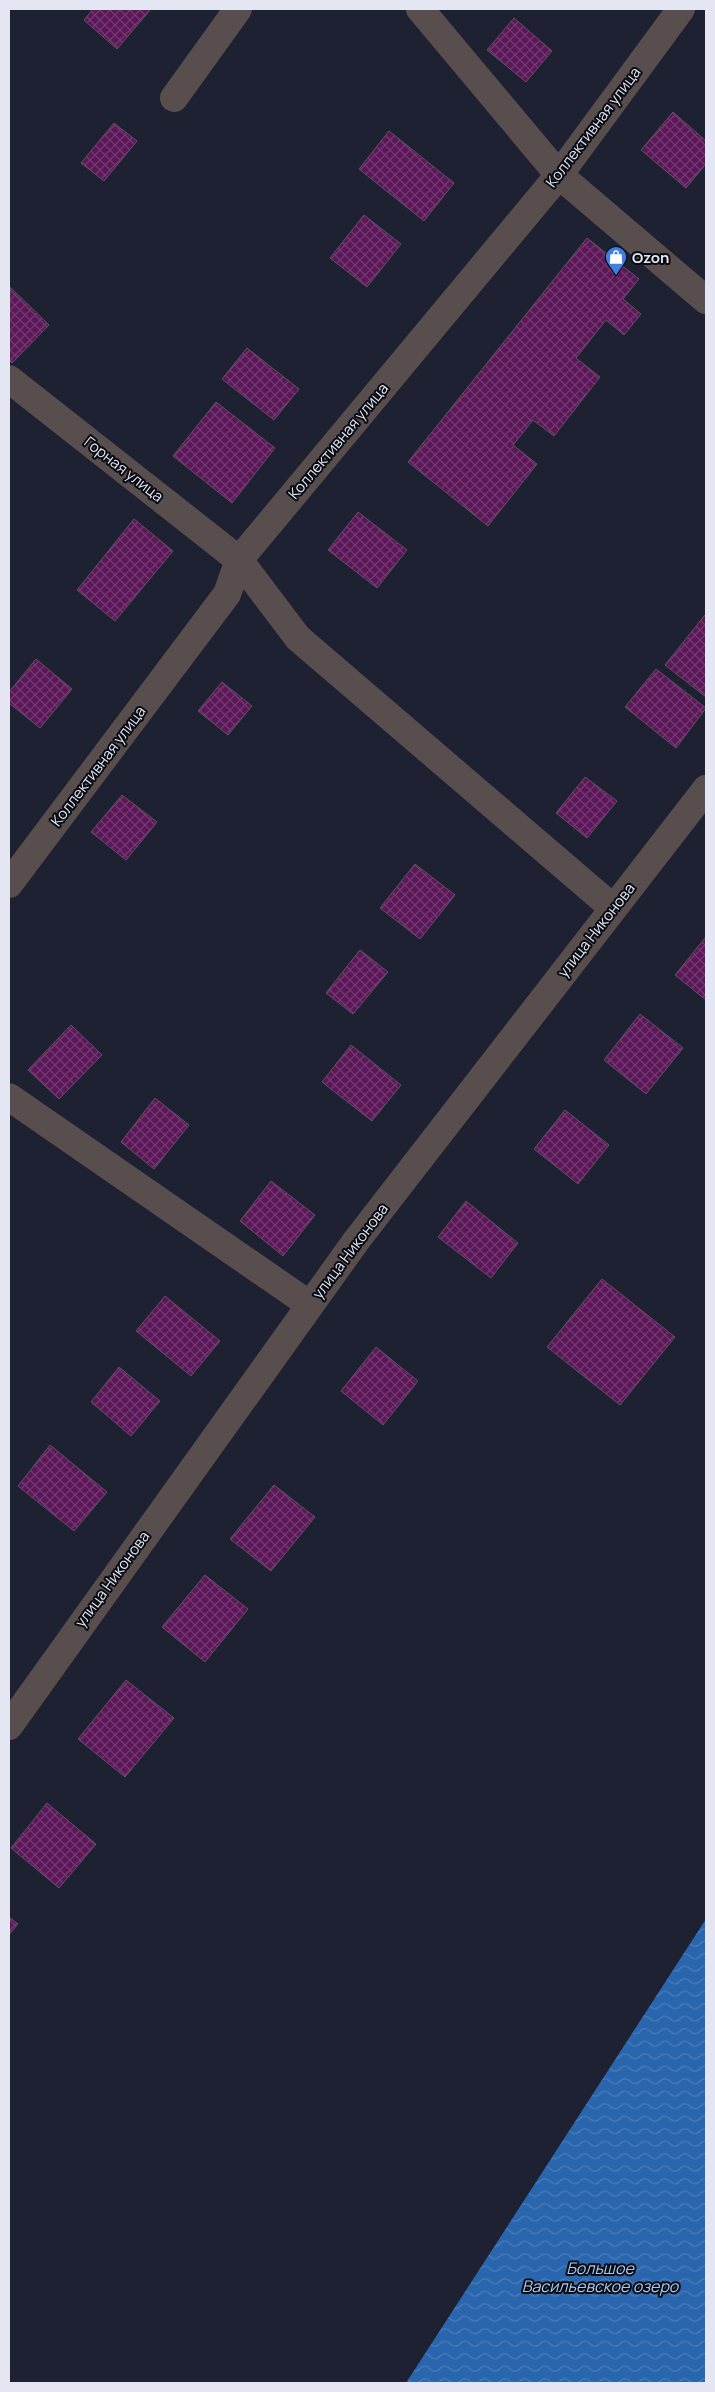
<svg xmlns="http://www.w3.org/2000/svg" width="715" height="2392" font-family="Manrope,sans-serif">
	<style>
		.water { fill: url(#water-waves) }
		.building { fill: url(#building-cross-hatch); stroke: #61505f }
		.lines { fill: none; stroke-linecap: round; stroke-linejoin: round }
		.minor { stroke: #594e4e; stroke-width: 28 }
		.labels { text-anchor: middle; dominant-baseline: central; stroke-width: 4; stroke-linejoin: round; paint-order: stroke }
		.street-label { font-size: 15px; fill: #e4e7f3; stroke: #090b12 }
		.poi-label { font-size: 15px; font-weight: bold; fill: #e4e7f3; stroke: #090b12; text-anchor: start }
		.water-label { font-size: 16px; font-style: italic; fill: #accaf1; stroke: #090b12 }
	</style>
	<defs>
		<pattern id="water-waves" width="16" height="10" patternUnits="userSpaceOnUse" patternTransform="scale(1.25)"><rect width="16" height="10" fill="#2a66ae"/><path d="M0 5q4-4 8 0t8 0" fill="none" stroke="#497cba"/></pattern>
		<pattern id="building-cross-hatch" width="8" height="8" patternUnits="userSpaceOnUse" patternTransform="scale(1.25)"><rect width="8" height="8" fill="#5c1759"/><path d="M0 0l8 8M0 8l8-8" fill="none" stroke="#733971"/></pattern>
	</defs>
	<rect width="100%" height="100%" fill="#1e2131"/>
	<path class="water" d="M706,1919v464h-300z"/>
	<path class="building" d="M93,9h58l-34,40 -33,-29z
		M514,18l38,33 -26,31 -39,-32z
		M673,112l33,29v23l-20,24 -45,-38z
		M114,123l23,18 -33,40 -23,-18z
		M389,131l65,52 -30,38 -65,-52z
		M364,215l37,29 -34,43 -37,-29z
		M587,238l52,41 -16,20 18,15 -17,21 -18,-15 -30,38 24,19 -46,59 -21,-16 -20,25 24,19 -49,62 -80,-64z
		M10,287l39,38 -37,38 -3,-3z
		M247,348l52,41 -25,31 -52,-41z
		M216,402l59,46 -43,55 -59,-47z
		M358,512l49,38 -30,38 -49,-38z
		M134,519l39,32 -58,70 -38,-31z
		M705,615l1,1v81l-41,-32z
		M36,659l36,30 -32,39 -31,-25v-11z
		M656,669l50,39 -30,40 -51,-41z
		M222,682l30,24 -24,29 -30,-24z
		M585,777l32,24 -30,37 -31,-25z
		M122,795l35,27 -31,38 -35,-28z
		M415,864l40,31 -35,44 -40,-31z
		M705,938l1,1v61l-31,-25z
		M360,950l28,22 -35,42 -27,-21z
		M640,1014l43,34 -37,46 -42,-34z
		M71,1025l31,30 -43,44 -31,-29z
		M351,1045l50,40 -29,36 -50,-39z
		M155,1098l34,27 -35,44 -33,-27z
		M565,1110l44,35 -31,39 -44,-35z
		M271,1181l44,34 -32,41 -43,-35z
		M466,1201l52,42 -27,35 -53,-41z
		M602,1279l73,58 -55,68 -73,-58z
		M165,1296l55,45 -29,35 -55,-45z
		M376,1347l42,34 -35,44 -42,-34z
		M119,1367l41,34 -29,35 -40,-34z
		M50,1445l57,47 -33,39 -56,-45z
		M274,1485l41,32 -44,54 -41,-32z
		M205,1575l43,34 -43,53 -43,-35z
		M126,1680l48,38 -49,59 -47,-38z
		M47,1803l49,41 -37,44 -48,-40z
		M9,1917l9,7 -9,11z"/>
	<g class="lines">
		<path class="minor" d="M420,9l139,166 147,125
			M174,98l64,-89
			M9,379l230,181 59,78 315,270
			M9,884l218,-290 12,-34 320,-385 122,-166
			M9,1097l301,208
			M9,1726l347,-485 350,-452"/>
	</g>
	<defs>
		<g id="shop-pin" transform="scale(1.125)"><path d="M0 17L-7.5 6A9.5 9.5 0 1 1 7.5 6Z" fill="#3f7fe0" stroke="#090b12"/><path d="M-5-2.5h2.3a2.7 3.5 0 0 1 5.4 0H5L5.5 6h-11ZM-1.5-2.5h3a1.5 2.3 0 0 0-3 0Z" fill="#fff"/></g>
	</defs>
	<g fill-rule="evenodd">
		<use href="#shop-pin" x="616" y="257"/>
	</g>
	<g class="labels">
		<g class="street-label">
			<text transform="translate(593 127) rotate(-53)">Коллективная улица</text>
			<text transform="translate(338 441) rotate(-50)">Коллективная улица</text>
			<text transform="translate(124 469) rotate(38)">Горная улица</text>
			<text transform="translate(98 766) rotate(-53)">Коллективная улица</text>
			<text transform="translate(596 930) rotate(-52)">улица Никонова</text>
			<text transform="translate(350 1251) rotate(-53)">улица Никонова</text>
			<text transform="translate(112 1579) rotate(-54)">улица Никонова</text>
		</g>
		<g class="poi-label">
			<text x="632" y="257">Ozon</text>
		</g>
		<g class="water-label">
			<text x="600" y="2268">Большое<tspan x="600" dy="18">Васильевское озеро</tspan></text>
		</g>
	</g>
	<rect width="715" height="2392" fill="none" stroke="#e4e7f3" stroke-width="20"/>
</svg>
